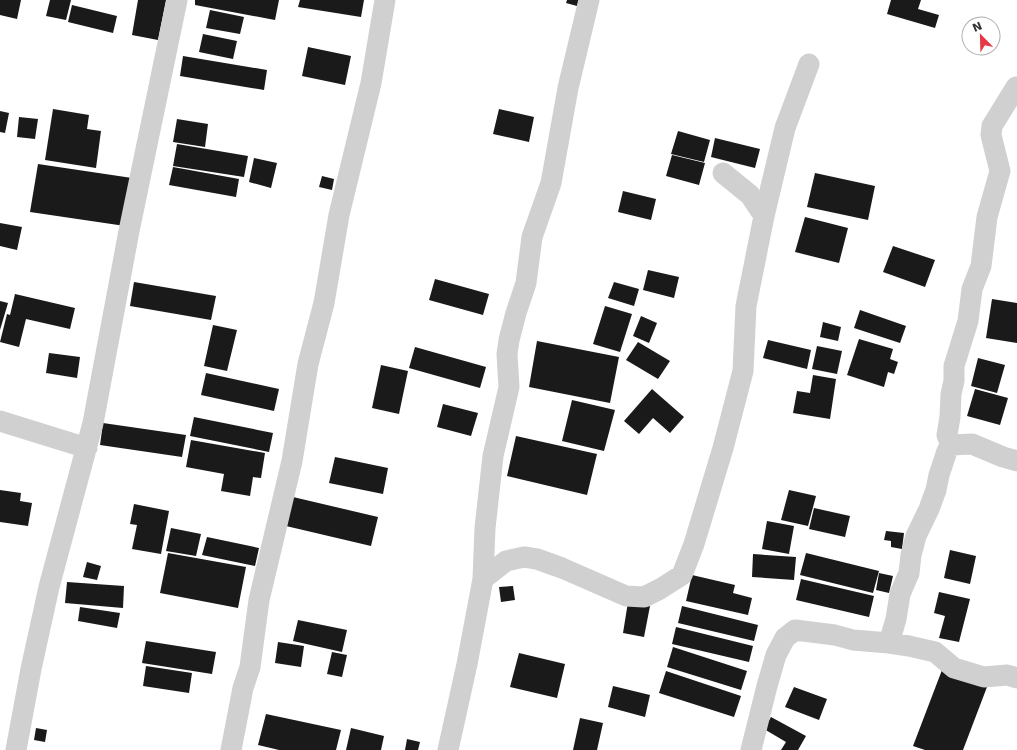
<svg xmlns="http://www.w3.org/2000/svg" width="1017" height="750" font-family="'DejaVu Sans',sans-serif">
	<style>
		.building { fill: #1a1a1a }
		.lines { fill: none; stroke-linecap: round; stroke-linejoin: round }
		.street { stroke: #d0d0d0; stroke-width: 21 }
	</style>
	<rect width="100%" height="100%" fill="#fff"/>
	<path class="building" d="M0,0h21l-4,19 -17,-4z
		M50,0h21l-5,20 -20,-4z
		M138,0h28l-8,40 -26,-5z
		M195,0h84l-4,20 -80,-15z
		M300,0h64l-3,17 -63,-10z
		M567,0h12l-2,6 -11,-3z
		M891,0h30l-3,9 21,6 -4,13 -48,-14z
		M72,5l45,11 -4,17 -45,-11z
		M210,10l34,7 -4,17 -34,-6z
		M203,34l34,7 -4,18 -34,-7z
		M308,47l43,9 -6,29 -43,-9z
		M183,56l84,14 -3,20 -84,-14z
		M53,109l36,6 -2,14 14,2 -5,37 -51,-8z
		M499,109l35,8 -5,25 -36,-8z
		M0,111l9,2 -4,20 -5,-1z
		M19,117l19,2 -3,20 -18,-2z
		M177,119l31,5 -3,23 -32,-5z
		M678,131l32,9 -6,22 -33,-8z
		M715,138l45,11 -5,19 -44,-11z
		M177,144l71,12 -4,21 -71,-11z
		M672,155l33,8 -6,22 -33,-9z
		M254,158l23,5 -6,25 -22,-6z
		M38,164l94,14 -7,48 -95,-14z
		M173,167l66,12 -3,18 -67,-12z
		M815,173l60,13 -7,34 -61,-13z
		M322,176l12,3 -2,11 -13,-3z
		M623,191l33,8 -5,21 -33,-8z
		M805,217l43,11 -9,35 -44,-11z
		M0,223l22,4 -5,23 -17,-4z
		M893,246l42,14 -10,27 -42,-15z
		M648,270l31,7 -5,21 -31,-8z
		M435,279l54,15 -6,21 -54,-15z
		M134,282l82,14 -5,24 -81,-14z
		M614,282l25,7 -5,17 -26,-8z
		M15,294l60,14 -5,21 -44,-10 -7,28 -19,-5 7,-28 3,1z
		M992,299l25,4v40l-31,-5z
		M0,301l8,2 -8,27z
		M605,306l27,8 -12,38 -27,-8z
		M860,310l46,16 -6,17 -46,-15z
		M641,316l16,7 -8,20 -16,-7z
		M823,322l18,5 -3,14 -18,-4z
		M213,325l24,5 -10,41 -23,-5z
		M859,339l34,10 -3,10 8,3 -4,12 -6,-2 -4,15 -37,-12z
		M768,340l43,10 -4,19 -44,-11z
		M537,341l82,16 -9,46 -81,-16z
		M638,342l32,19 -12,18 -32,-19z
		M817,346l25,5 -5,23 -25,-5z
		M415,347l71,20 -6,21 -71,-20z
		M49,353l31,4 -3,21 -31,-5z
		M978,358l27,7 -8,28 -26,-7z
		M381,365l27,6 -9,43 -27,-6z
		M206,373l73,16 -5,22 -73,-16z
		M813,375l23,4 -6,40 -37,-6 4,-22 13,2z
		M652,389l32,28 -14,16 -17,-15 -14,16 -15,-13z
		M975,389l33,9 -8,27 -33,-9z
		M572,400l43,10 -11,41 -42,-10z
		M443,404l35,9 -7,23 -34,-9z
		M194,417l79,16 -4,19 -79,-16z
		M103,423l83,12 -4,22 -82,-12z
		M516,436l81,18 -10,41 -80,-19z
		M191,440l74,13 -4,25 -8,-1 -3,19 -29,-5 3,-17 -38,-7z
		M335,457l53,11 -5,26 -54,-11z
		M0,490l21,3 -1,8 12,2 -4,23 -28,-4z
		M789,490l27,6 -8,30 -27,-6z
		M293,497l85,20 -7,29 -85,-20z
		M134,504l35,7 -8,43 -29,-5 5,-24 -7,-1z
		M814,508l36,8 -5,21 -36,-8z
		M767,521l27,5 -5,28 -27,-5z
		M171,528l30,6 -5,22 -30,-5z
		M886,531l18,2 -2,16 -11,-2v-6l-7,-1z
		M207,537l52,11 -4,18 -53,-11z
		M950,550l26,6 -6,28 -26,-6z
		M168,553l78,14 -8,41 -78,-15z
		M806,553l73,18 -6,22 -73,-18z
		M753,554l43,3 -2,23 -42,-3z
		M87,562l14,4 -4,14 -14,-3z
		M879,573l14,3 -4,17 -13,-3z
		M692,575l43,10 -2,8 19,5 -4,17 -62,-14z
		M801,579l73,17 -5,21 -73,-17z
		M67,582l57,4 -1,22 -58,-5z
		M513,586l2,14 -14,2 -2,-15z
		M939,592l31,7 -11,43 -20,-4 6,-22 -11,-3z
		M628,602l22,4 -6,31 -21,-4z
		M682,606l76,19 -4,16 -76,-18z
		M80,607l40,6 -3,15 -39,-7z
		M298,620l49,10 -5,22 -49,-11z
		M676,627l77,19 -4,16 -77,-18z
		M146,641l70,11 -4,22 -70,-11z
		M278,642l26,4 -3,21 -26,-4z
		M673,647l74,24 -6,19 -74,-23z
		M332,652l15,3 -5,22 -15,-3z
		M519,653l46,11 -8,34 -47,-11z
		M146,666l46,7 -3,20 -46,-7z
		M942,670l45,17 -24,63h-38l-12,-4z
		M666,671l75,25 -7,21 -75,-24z
		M613,686l37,9 -5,22 -37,-10z
		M794,687l33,12 -8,21 -34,-13z
		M266,714l75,16 -5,20h-57l-21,-5z
		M771,717l35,19 -8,14h-17l5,-8 -22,-13z
		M580,718l23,5 -6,27h-24z
		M36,728l11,2 -2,12 -11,-2z
		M351,728l33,8 -3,14h-35z
		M407,739l13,3 -2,8h-13z"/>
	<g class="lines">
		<path class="street" d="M723,173l27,22 14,21
			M0,421l87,27
			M951,445l-4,-10 3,-18 1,-23 3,-13v-15l14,-45 4,-32 9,-23 6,-49 13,-46 -9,-36 1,-9 24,-39
			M483,579l23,-18 18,-4 13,2 25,9 64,28 18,1 16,-8 22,-14 12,-31 29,-96 20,-77 3,-65 18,-90 21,-88 24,-64
			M889,643l7,-24 4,-25 9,-21 2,-18 5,-19 13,-27 7,-19 3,-15 8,-24 4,-6 21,-1 31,13 14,4
			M16,750l15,-81 18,-82 44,-164 36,-192 48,-231
			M231,750l12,-62 7,-21 9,-67 33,-139 16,-97 16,-61 15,-88 32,-132 14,-83
			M448,750l19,-86 16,-85 2,-51 8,-72 16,-69 -2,-33 2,-14 7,-27 10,-30 6,-46 19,-54 17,-95 21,-88
			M751,750l16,-64 9,-31 9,-17 10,-8 40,5 18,5 36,3 20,3 26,6 19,16 30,9 23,-2 10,3"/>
	</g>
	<g transform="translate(981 36) rotate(337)"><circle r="19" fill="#ffffff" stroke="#adadad"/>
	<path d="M0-3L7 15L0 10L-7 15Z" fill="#e63946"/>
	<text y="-6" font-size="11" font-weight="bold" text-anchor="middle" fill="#333333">N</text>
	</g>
</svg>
